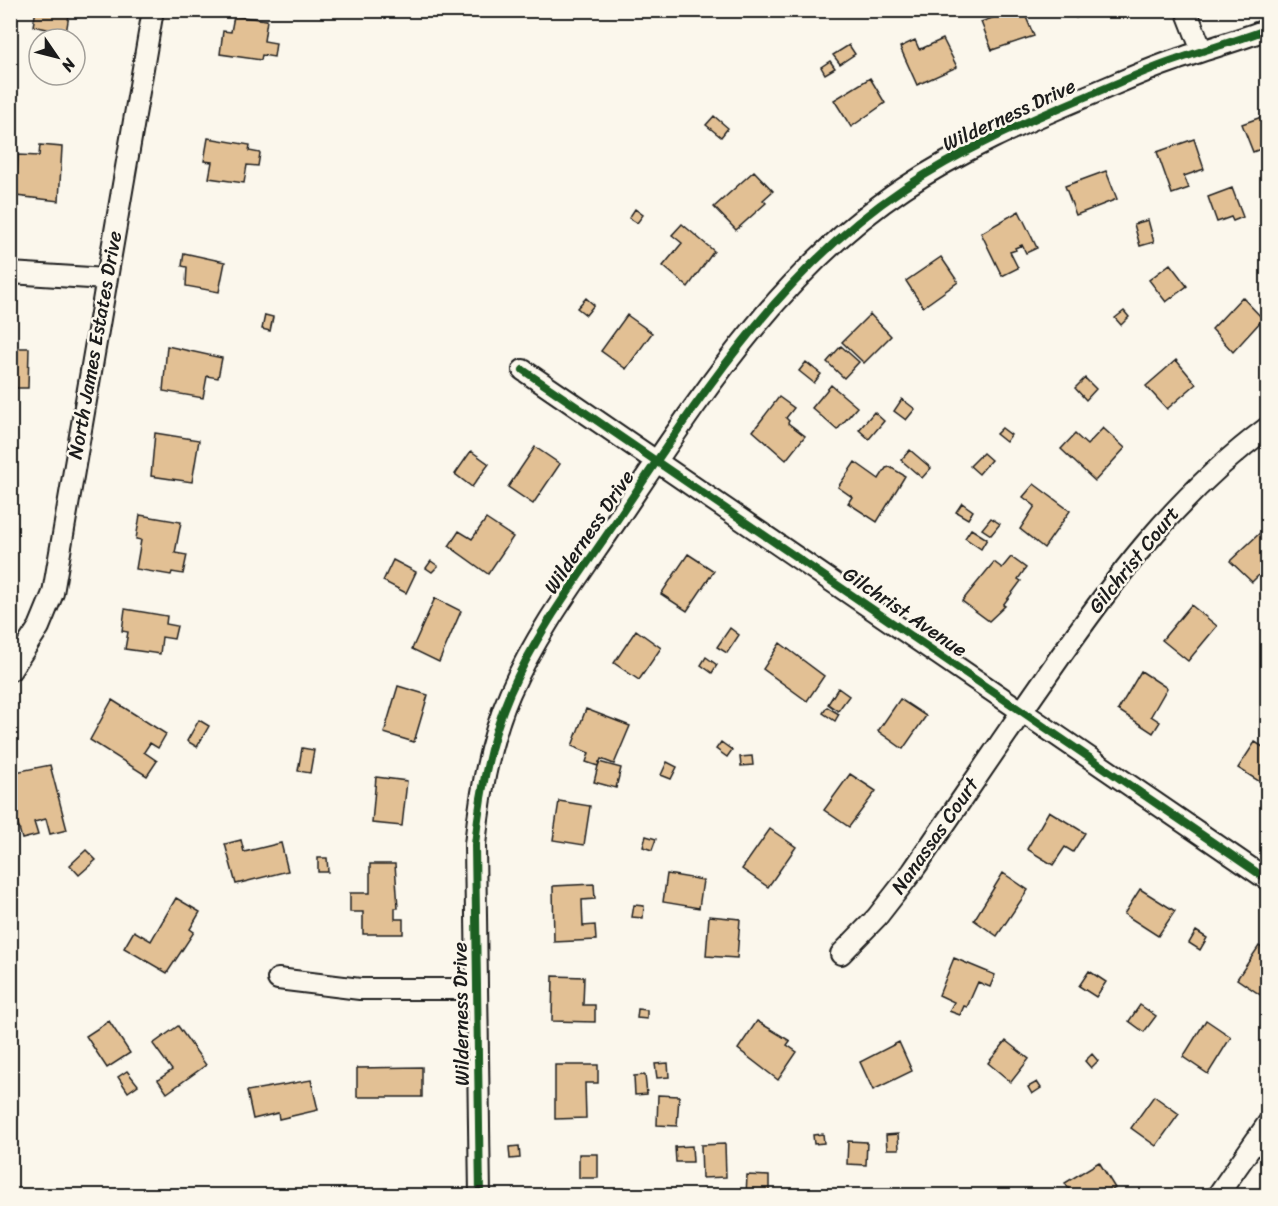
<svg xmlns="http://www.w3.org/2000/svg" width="1278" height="1206" font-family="Sriracha,sans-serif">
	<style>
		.building { fill: #e2c094; stroke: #1c1c1c; stroke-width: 1.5 }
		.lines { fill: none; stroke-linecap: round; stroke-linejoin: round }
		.minor-casing { stroke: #1c1c1c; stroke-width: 24 }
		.minor { stroke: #fbf7ec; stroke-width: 20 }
		.cycleway-casing { stroke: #fbf7ec; stroke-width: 11 }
		.cycleway { stroke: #1b5e20; stroke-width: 8 }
		.labels { text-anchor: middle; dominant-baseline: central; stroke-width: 5; stroke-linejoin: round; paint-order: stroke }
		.street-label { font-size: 20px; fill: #1c1c1c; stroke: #fbf7ec }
	</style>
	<rect width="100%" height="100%" fill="#fbf7ec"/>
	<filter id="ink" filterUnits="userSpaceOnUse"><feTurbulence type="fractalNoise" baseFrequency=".0167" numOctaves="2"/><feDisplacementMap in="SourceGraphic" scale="12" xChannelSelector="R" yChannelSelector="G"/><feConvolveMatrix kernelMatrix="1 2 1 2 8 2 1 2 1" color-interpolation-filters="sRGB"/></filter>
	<g filter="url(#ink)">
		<path class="building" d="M36,10h44l-1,7 -10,-2 -3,18 -33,-7z
			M1014,10h9l11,26 -42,14 -11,-28z
			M1073,10h22l-19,8z
			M234,16l33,4 -3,21 12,2 -2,14 -12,-2 -1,5 -41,-6 3,-23 8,1z
			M943,39l14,28 -40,18 -17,-38 15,-7 4,9 4,-1z
			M849,45l6,9 -15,10 -7,-9z
			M830,61l5,7 -10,6 -4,-7z
			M870,78l15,25 -34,24 -17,-27z
			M1268,111v35l-15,6 -11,-28 22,-8 -2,-3z
			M714,116l14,12 -7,9 -15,-12z
			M208,138l42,7 -1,6 11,2 -2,13 -11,-1 -3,18 -35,-5 3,-16 -8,-1z
			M1194,139l10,30 -20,7 5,12 -17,6 -15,-42z
			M40,145l22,2 -3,54 -43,-5 2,-41 21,1z
			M754,171l19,20 -10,9 3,3 -30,27 -22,-23z
			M1106,171l11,28 -41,16 -11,-29z
			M1232,188l11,29 -10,4 -2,-4 -14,5 -9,-25z
			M635,209l8,6 -6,8 -8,-5z
			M1019,211l18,37 -11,5 -4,-8 -7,3 1,2 -6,2 8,16 -16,8 -21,-43z
			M1148,220l6,22 -14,4 -6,-22z
			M682,224l32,27 -26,36 -25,-21 19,-23 -10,-8z
			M184,253l41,9 -6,30 -33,-6 1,-19 -5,-1z
			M941,257l17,25 -35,25 -17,-26z
			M1170,264l17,22 -21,16 -17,-22z
			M1242,297l21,22 -30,33 -21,-23z
			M586,298l8,7 -8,10 -9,-7z
			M1124,311l5,6 -8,8 -6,-7z
			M870,314l21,22 -27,27 -22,-21z
			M265,315l8,2 -3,14 -8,-2z
			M627,315l25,18 -26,36 -25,-18z
			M167,346l55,12 -4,20 -11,-2 -4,22 -40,-7z
			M841,346l18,16 -15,16 -17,-16z
			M10,348h19l-1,40h-18z
			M1176,360l20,24 -29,25 -21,-23z
			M806,362l15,12 -7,9 -15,-12z
			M1085,378l11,11 -10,11 -11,-12z
			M831,385l26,22 -20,23 -25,-22z
			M779,397l15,11 -8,10 3,3 -1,2 17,13 -19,24 -33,-29z
			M902,399l13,10 -9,11 -12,-9z
			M874,412l10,9 -15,18 -10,-9z
			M1002,428l9,7 -5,7 -10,-8z
			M1103,428l22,20 -30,33 -34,-32 14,-15 12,11z
			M155,433l44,7 -7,42 -41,-6z
			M535,447l25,17 -27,40 -25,-17z
			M910,450l21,18 -9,10 -21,-18z
			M471,451l18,13 -17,23 -17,-13z
			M983,453l8,7 -12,14 -9,-8z
			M855,462l24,17 7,-11 4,-1 15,9 -28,46 -29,-19 4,-6 -14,-10z
			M1034,484l36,27 -26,37 -24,-19 15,-23 -12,-9z
			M962,503l11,8 -5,8 -12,-7z
			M140,515l41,7 -6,31 12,2 -4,19 -11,-2 -1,3 -35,-6 5,-29 -5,-1z
			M991,518l9,6 -9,11 -9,-6z
			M486,519l27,18 -25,37 -39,-28 10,-15 13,8z
			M971,529l16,10 -6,10 -16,-11z
			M1262,531l6,6v29l-16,16 -22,-21z
			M688,554l26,17 -27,40 -26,-17z
			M1011,557l15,11 -8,11 3,2 -18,24 2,1 -16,15 -27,-20 32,-39 8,6z
			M393,560l23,12 -10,21 -23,-12z
			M431,561l7,5 -6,6 -6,-4z
			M435,598l26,13 -22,51 -27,-13z
			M1191,605l26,21 -29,35 -26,-21z
			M125,609l42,7 -1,8 11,2 -3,13 -12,-2 -2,17 -35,-5 3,-17 -6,-1z
			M730,628l9,7 -12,18 -10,-6z
			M636,630l25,18 -22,32 -25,-17z
			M780,643l44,33 -17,25 -44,-32z
			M706,657l11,8 -5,8 -11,-8z
			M1141,671l26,17 -16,28 9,6 -7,11 -35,-23z
			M398,686l30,9 -14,47 -30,-9z
			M838,688l11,8 -11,15 -10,-7z
			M900,699l26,17 -23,33 -25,-18z
			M112,700l54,34 -8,14 -8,-5 -6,9 13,9 -10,15 -57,-36z
			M827,707l12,7 -4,7 -12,-8z
			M586,709l44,17 -16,38 -13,-5 -3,7 -12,-4 3,-9 -17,-7z
			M199,720l10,6 -12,21 -10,-6z
			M721,742l11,8 -5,7 -11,-8z
			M1255,742l13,8v37l-30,-19z
			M302,748l12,2 -4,23 -12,-2z
			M752,756l1,9 -12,1 -1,-9z
			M599,762l22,6 -5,20 -22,-6z
			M667,762l10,5 -6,12 -10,-4z
			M50,765l17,65 -17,4 -4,-15 -12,3 4,13 -16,4 -12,-43v-23z
			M850,774l26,17 -27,36 -25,-17z
			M376,777l31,4 -5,45 -30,-3z
			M559,801l31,5 -6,39 -31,-5z
			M1049,811l36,22 -12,19 -8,-5 -12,18 -26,-16z
			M770,829l26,18 -28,40 -26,-18z
			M646,836l10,3 -4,11 -9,-3z
			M241,840l3,12 37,-9 7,28 -52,13 -11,-40z
			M86,850l10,10 -17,15 -9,-10z
			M318,858h9l1,14h-10z
			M370,864h25l3,44h-3v11h8v15h-40v-22h-13v-19h20z
			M1003,873l25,17 -31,46 -23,-16z
			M667,874l36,6 -4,28 -36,-6z
			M594,884l1,15 -13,1 1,26 12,-1 1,15 -42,2 -1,-56z
			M1140,889l35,22 -17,25 -34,-22z
			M176,898l24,14 -10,17 4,3 -27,41 -43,-25 10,-17 17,10z
			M634,905l10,1 -1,12 -11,-1z
			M709,916l31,3 -3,39 -31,-2z
			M1196,931l11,7 -7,12 -11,-7z
			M1259,946l9,6v36l-6,8 -25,-17z
			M954,958l41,17 -5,12 -12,-5 -11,25 -3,-1 -4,9 -11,-4 5,-9 -15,-7z
			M1089,971l17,11 -10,15 -17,-11z
			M553,976l31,1 -1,28h12v17l-43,-1z
			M1140,1005l16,11 -12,16 -15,-11z
			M638,1009l9,1v9l-10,-1z
			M1206,1020l25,17 -23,37 -25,-17z
			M109,1021l21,32 -23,15 -21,-32z
			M757,1021l33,20 -3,4 10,7 -19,28 -40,-31z
			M178,1026l28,39 -39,28 -9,-13 14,-10 -19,-26z
			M1006,1041l23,18 -18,23 -23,-19z
			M899,1042l13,29 -39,19 -13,-28z
			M1092,1054l6,7 -7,7 -6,-7z
			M668,1063l1,14 -12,1 -2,-14z
			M555,1065h43v18h-13l1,35 -31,1z
			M422,1067v30h-65v-29z
			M127,1071l11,14 -10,7 -10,-15z
			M645,1075l2,19 -12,1 -1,-19z
			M311,1080l7,30 -39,9 -1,-6 -25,6 -6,-28z
			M1037,1082l4,6 -9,6 -4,-7z
			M658,1095l21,1 -2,30 -20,-1z
			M1154,1096l25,18 -23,32 -25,-18z
			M823,1134l1,9 -10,1 -1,-9z
			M898,1134l1,15h-12l-1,-14z
			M848,1141l19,1 -1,23 -19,-1z
			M725,1144l1,33 -24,1 -1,-33z
			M519,1146l1,12 -10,1 -1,-12z
			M692,1146l1,16h-17l-1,-15z
			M579,1154h19v24h-19z
			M1099,1162l16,26 -12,8h-30l-8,-13z
			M747,1175l22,1v20h-23z"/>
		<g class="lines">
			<g class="minor-casing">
				<path id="minor" d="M1186,10l16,41
					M10,273l96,6
					M523,370l745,510
					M11,670l28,-43 14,-34 100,-583
					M841,954l36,-37 35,-45c45,-65 89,-131 134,-195 66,-95 128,-180 222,-250
					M278,979l82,10h116
					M480,1196l-5,-351c5,-51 14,-104 35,-152 28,-64 72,-121 111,-179 81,-120 160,-244 283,-326 57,-38 119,-65 183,-92 29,-12 59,-26 89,-36 30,-11 61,-19 92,-31
					M1217,1196l51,-73"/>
			</g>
			<use href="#minor" class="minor"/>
			<g class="cycleway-casing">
				<path id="cycleway" d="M523,370l745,510
					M480,1196l-5,-351c5,-51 14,-104 35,-152 28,-64 72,-121 111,-179 81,-120 160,-244 283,-326 57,-38 119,-65 183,-92 29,-12 59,-26 89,-36 30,-11 61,-19 92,-31"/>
			</g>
			<use href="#cycleway" class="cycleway"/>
		</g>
	</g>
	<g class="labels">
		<g class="street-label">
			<text transform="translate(1009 115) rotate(-25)">Wilderness Drive</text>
			<text transform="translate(95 345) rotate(-80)">North James Estates Drive</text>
			<text transform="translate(589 532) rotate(-56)">Wilderness Drive</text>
			<text transform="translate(1134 560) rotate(-51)">Gilchrist Court</text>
			<text transform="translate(905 612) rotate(34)">Gilchrist Avenue</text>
			<text transform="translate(935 836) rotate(-55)">Nanassas Court</text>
			<text transform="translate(461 1014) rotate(-91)">Wilderness Drive</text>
		</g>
	</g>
	<rect width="1278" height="1206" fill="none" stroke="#fbf7ec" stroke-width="36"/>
	<rect x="18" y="18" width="1242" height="1170" fill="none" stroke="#1c1c1c" stroke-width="2" filter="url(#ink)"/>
	<g transform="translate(57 57) rotate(125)"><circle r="28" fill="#fbf7ec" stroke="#a29f99" stroke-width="1.5"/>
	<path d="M0-4.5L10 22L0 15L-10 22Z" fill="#1c1c1c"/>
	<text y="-9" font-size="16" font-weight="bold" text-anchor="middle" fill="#1c1c1c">N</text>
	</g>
</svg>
